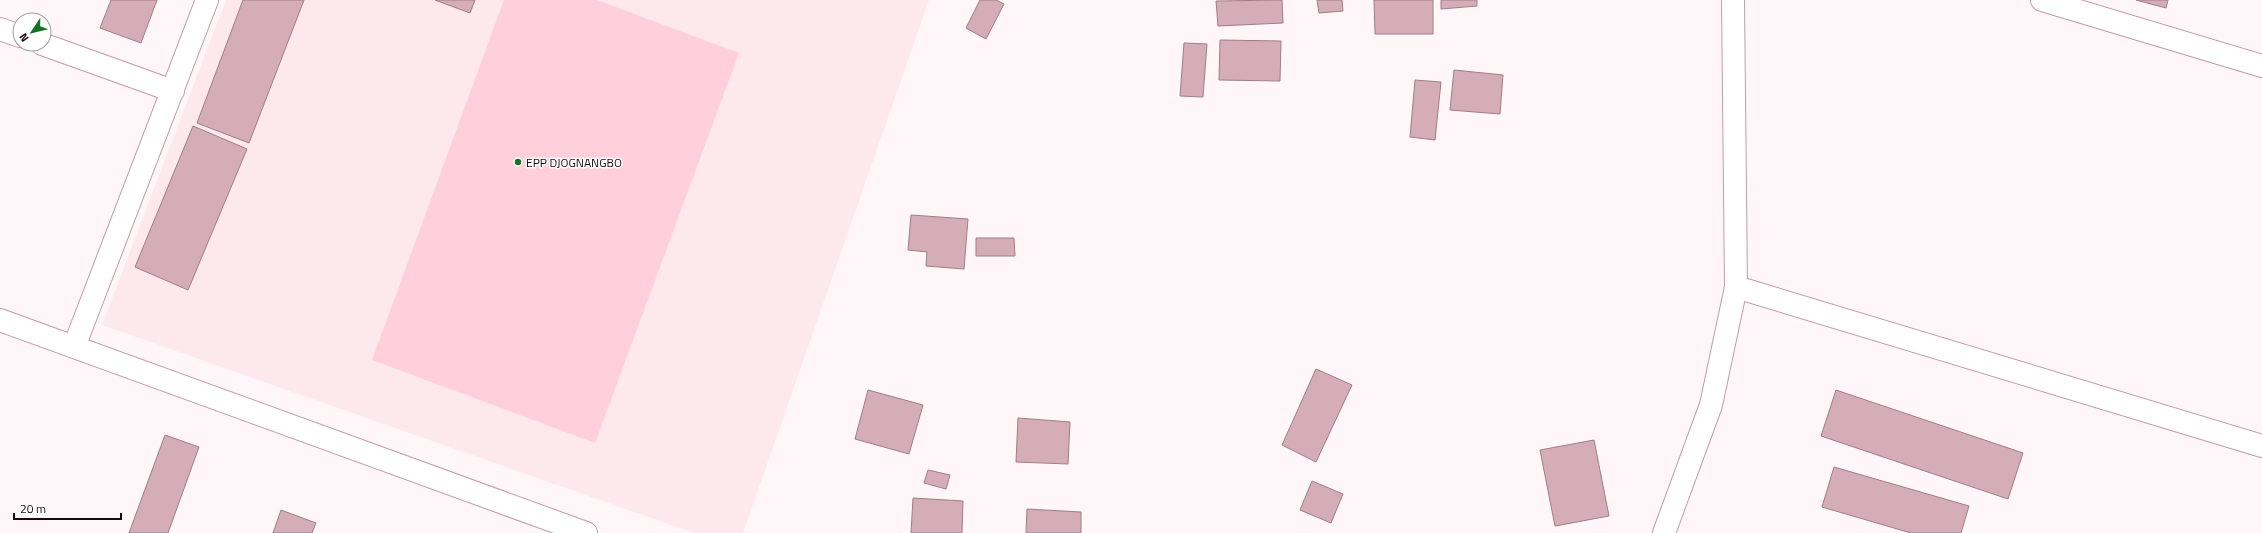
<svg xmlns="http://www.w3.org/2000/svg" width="2262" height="533" font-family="'Titillium Web',sans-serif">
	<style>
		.built { fill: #fde8ed }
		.garden { fill: #ffcfdc }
		.building { fill: #d5adb8; stroke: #a17c86 }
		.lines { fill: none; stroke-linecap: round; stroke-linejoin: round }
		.street-casing { stroke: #c39ca7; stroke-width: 24 }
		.street { stroke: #fff; stroke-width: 22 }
		.poi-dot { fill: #117525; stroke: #fff; stroke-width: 1.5 }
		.labels { text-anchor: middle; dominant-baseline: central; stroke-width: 3; stroke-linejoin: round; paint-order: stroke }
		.poi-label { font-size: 12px; fill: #16090d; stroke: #fff; text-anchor: start }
	</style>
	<rect width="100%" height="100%" fill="#fef6f8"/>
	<path class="built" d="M226,0h703l-186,533h-49l-592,-208z"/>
	<path class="garden" d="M504,0h93l142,53 -144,390 -223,-83z"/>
	<path class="building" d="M111,0h46l-16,43 -41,-15z
		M243,0h61l-55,143 -52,-20z
		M435,0h40l-5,13z
		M980,0h16l8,4 -18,35 -20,-11z
		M1282,0l1,23 -65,3 -2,-25z
		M1317,0h25l1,11 -24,2z
		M1374,0h59v34h-58z
		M1441,0h36v6l-36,3z
		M2136,0h32l-2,8z
		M1220,40l61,1 -1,40 -61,-1z
		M1184,43l23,1 -4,53 -23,-1z
		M1454,70l49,5 -3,39 -50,-4z
		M1415,80l26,2 -6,58 -25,-3z
		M193,126l54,23 -59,141 -53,-23z
		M911,215l57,4 -4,50 -38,-3 1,-14 -19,-2z
		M976,238h38l1,18h-39z
		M1316,369l36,16 -36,77 -34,-17z
		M868,390l55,15 -14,49 -54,-15z
		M1836,390l187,63 -15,46 -187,-63z
		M1018,418l52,4 -2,42 -52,-2z
		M165,435l34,12 -31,86h-39z
		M1594,440l15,76 -54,10 -15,-76z
		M1834,467l135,39 -8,27h-50l-89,-26z
		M928,470l22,5 -4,14 -22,-6z
		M1312,481l31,13 -12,29 -31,-13z
		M913,498l50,3 -1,32h-51z
		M1027,509l54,3v21h-55z
		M281,510l35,13 -4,10h-39z"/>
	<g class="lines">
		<g class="street-casing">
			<path id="street" d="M2042,0l220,66
				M0,29l20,7
				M42,44l131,47
				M1736,287l526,159
				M0,320l586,213
				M74,347l133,-347
				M1664,533l47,-128 25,-118 -3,-287"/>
		</g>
		<use href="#street" class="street"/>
	</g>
	<circle class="poi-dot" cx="518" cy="162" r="4"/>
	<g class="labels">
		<g class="poi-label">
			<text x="526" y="162">EPP DJOGNANGBO</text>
		</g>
	</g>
	<g transform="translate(32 32) rotate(235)"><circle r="19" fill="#ffffff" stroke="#a29d9e"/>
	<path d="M0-3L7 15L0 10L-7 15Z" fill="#117525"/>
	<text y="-6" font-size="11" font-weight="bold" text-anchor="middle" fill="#16090d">N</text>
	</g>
	<path d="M14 513v6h107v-6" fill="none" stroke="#16090d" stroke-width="2"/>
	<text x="20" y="513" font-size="12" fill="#16090d" stroke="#ffffff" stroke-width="3" paint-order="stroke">20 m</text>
</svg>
